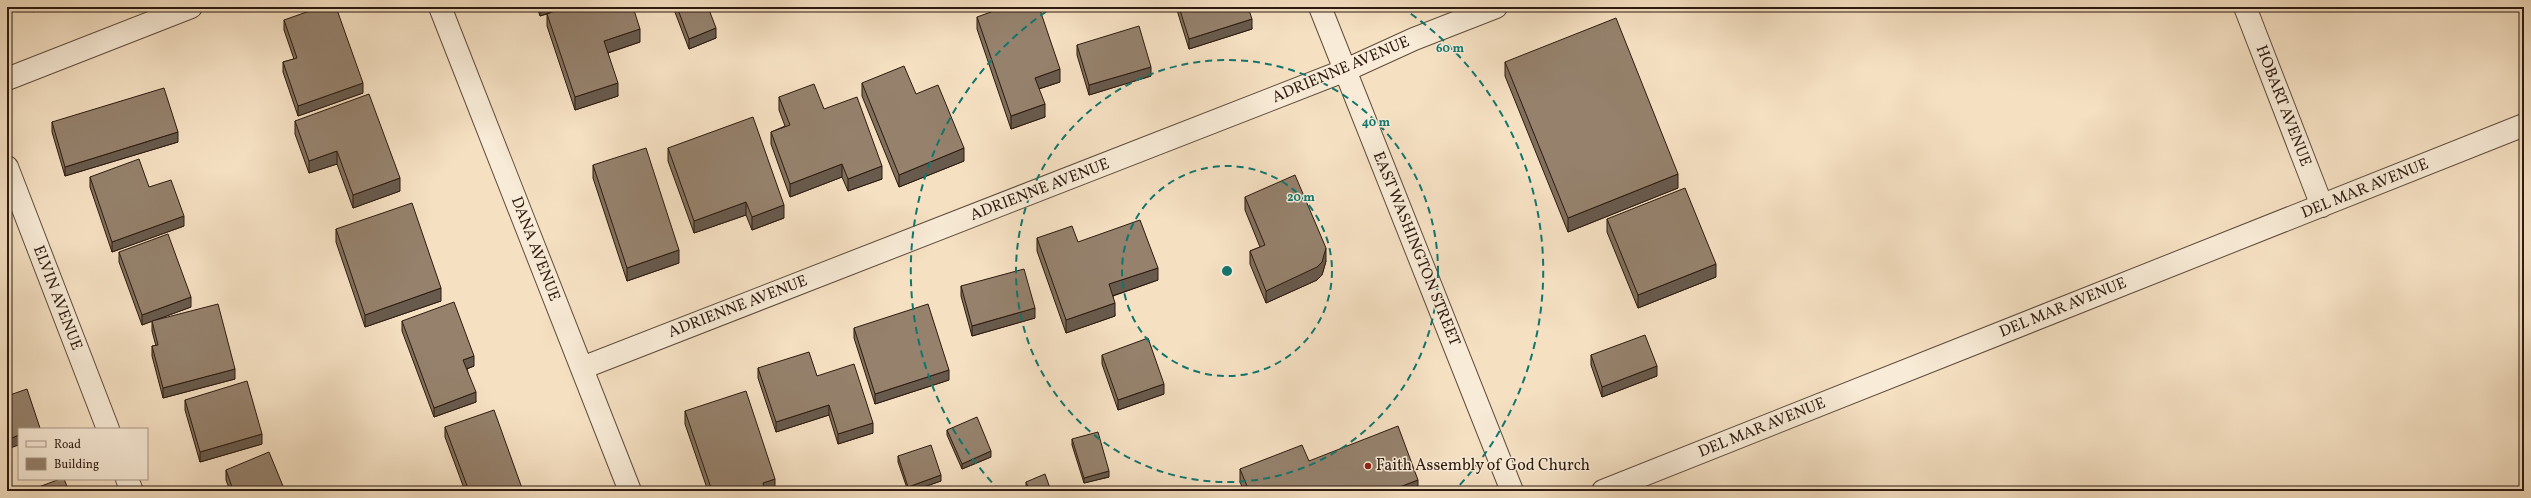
<svg xmlns="http://www.w3.org/2000/svg" width="2531" height="498" font-family="Vollkorn,serif">
	<style>
		.lines { fill: none; stroke-linecap: round; stroke-linejoin: round }
		.minor-casing { stroke: #5f4c3c; stroke-width: 24 }
		.minor { stroke: #f8ebd7; stroke-width: 22 }
		.wall { fill: #806f5d; stroke: #2d1a0f }
		.shaded-wall { fill: #685a4c; stroke: #2d1a0f }
		.building { fill: #95816c; stroke: #2d1a0f }
		.ring { fill: none; stroke: #0f766e; stroke-width: 2; stroke-dasharray: 7 5 }
		.poi-dot { fill: #8f2418; stroke: #f8ebd7; stroke-width: 1.5 }
		.labels { text-anchor: middle; dominant-baseline: central; stroke-width: 3; stroke-linejoin: round; paint-order: stroke }
		.street-label { font-size: 16px; fill: #2d1a0f; stroke: #f8ebd7 }
		.poi-label { font-size: 16px; fill: #2d1a0f; stroke: #f8ebd7; text-anchor: start }
		.centre { fill: #0f766e; stroke: #f8ebd7; stroke-width: 2 }
		.ring-label { font-size: 12px; text-anchor: middle; font-weight: bold; fill: #0f766e; stroke: #f8ebd7; stroke-width: 3; stroke-linejoin: round; paint-order: stroke }
	</style>
	<rect width="100%" height="100%" fill="#f5e0c2"/>
	<filter id="stains"><feTurbulence type="fractalNoise" baseFrequency=".005" numOctaves="4"/><feColorMatrix values="0 0 0 0 .2 0 0 0 0 .09 0 0 0 0 .02 0 0 0 .5 -.17"/></filter>
	<radialGradient id="worn" r=".72"><stop offset=".6" stop-color="#630" stop-opacity="0"/><stop offset="1" stop-color="#630" stop-opacity=".3"/></radialGradient>
	<g class="lines">
		<g class="minor-casing">
			<path id="minor" d="M440,7l190,484
				M1320,7l192,484
				M2245,7l77,199
				M7,79l184,-72
				M7,167l101,262
				M582,368l764,-298 68,-31 82,-32
				M127,479l5,12
				M1603,491l921,-366"/>
		</g>
		<use href="#minor" class="minor"/>
	</g>
	<path class="wall" d="M537,7h28l75,35 -32,11 10,43 -43,14 -28,-84v-12l-7,2z
		M673,7h35l8,31 -27,11z
		M1176,7h72l4,22 -63,20z
		M977,17l83,65 -21,7 6,28 -34,12 -34,-100z
		M284,20l79,73 -65,23 -15,-44v-10l11,-3 -10,-29z
		M1077,45l74,31 -62,19 -12,-40z
		M1505,62l173,126 -110,44 -63,-156z
		M862,83l102,78 -65,26 -37,-91z
		M779,97l45,12 58,70 -34,12 -6,-14 -52,20 -19,-53v-12l14,-6 -6,-16z
		M295,121l105,70 -47,17 -16,-44 -28,9 -14,-39z
		M52,122l126,20 -113,34 -13,-44z
		M668,148l116,70 -32,12 -6,-15 -52,18 -26,-72z
		M593,165l86,98 -52,18 -34,-103z
		M90,177l59,10 35,39 -72,26 -22,-65z
		M1245,197l81,64 -4,14 -5,5 -51,23 -16,-39v-13l10,-4 -15,-37z
		M1607,219l109,58 -78,31 -31,-76z
		M336,229l105,72 -76,26 -29,-85z
		M1037,238l121,42 -45,16 2,20 -49,17 -29,-82z
		M119,252l72,55 -36,13 80,59 -72,19 -11,-42v-10h4l-4,-15v-10l-10,4 -23,-63z
		M961,286l74,32 -63,18 -11,-40z
		M402,321l72,45 -7,3 9,33 -42,15 -32,-86z
		M854,328l95,52 -74,24 -21,-66z
		M1102,355l62,39 -46,16 -16,-46z
		M1591,355l66,21 -55,21 -11,-32z
		M758,368l59,8 56,57 -35,11 -9,-29 -53,17 -18,-54z
		M185,400l77,44 -62,18 -15,-52z
		M685,411l90,80h-67l-23,-67z
		M445,427l78,64h-58l-20,-54z
		M947,430l44,27 -29,12 -15,-34z
		M1072,439l37,38 -25,6 -12,-38z
		M898,456l43,25 -29,10h-4l-10,-29z
		M1309,461l109,30h-174l-4,-9v-13z
		M226,470l59,21 -56,-3 -3,-8z
		M1026,482l25,9h-25z"/>
	<path class="shaded-wall" d="M33,7h16l-16,5z
		M540,7h25l-25,9z
		M1252,19v10l-63,20v-10z
		M716,28v10l-27,11v-10z
		M640,29v13l-36,12v-13z
		M1151,67v9l-62,19v-10z
		M1060,69v13l-25,8v-12z
		M363,83v10l-65,23v-10z
		M618,83v13l-43,14v-13z
		M1045,104v13l-34,12v-13z
		M178,132v10l-113,34v-9z
		M964,148v13l-65,26v-12z
		M337,151v13l-28,9v-12z
		M842,164v13l-52,20v-13z
		M882,166v13l-34,12v-12z
		M1678,174v14l-110,44v-14z
		M400,178v13l-47,17v-13z
		M746,202v13l-52,18v-12z
		M784,205v13l-32,12v-13z
		M184,216v10l-72,26v-10z
		M1326,248v13l-4,14 -5,5 -51,23v-12z
		M679,250v13l-52,18v-13z
		M1716,264v13l-78,31v-13z
		M1158,268v12l-49,17v-13z
		M441,288v13l-76,26v-12z
		M191,297v10l-49,18v-10z
		M1115,303v13l-49,17v-13z
		M1035,308v10l-63,18v-10z
		M474,356v10l-11,4v-10z
		M1657,366v10l-55,21v-10z
		M235,369v10l-72,19v-10z
		M949,370v10l-74,24v-10z
		M1164,384v10l-46,16v-10z
		M476,392v10l-42,15v-9z
		M829,405v10l-53,17v-10z
		M873,423v10l-35,11v-10z
		M262,434v10l-62,18v-10z
		M19,435v10l-12,4v-9z
		M991,451v6l-29,12v-5z
		M1109,471v6l-25,6v-5z
		M941,475v6l-29,10h-4v-4z
		M775,479v12h-12v-8z
		M1418,480v11h-29z"/>
	<path class="building" d="M321,7h15l27,76 -65,23 -15,-44 14,-4 -13,-38z
		M566,7h67l7,22 -36,12 14,42 -43,14 -28,-83z
		M677,7h31l8,21 -27,11z
		M1005,7h34l21,62 -25,9 10,26 -34,12 -34,-99z
		M1179,7h69l4,12 -63,20z
		M1616,18l62,156 -110,44 -63,-156z
		M1139,26l12,41 -62,18 -12,-40z
		M904,66l12,28 22,-9 26,63 -65,27 -37,-92z
		M814,84l10,25 33,-12 25,69 -34,13 -6,-15 -52,20 -19,-52 19,-7 -11,-28z
		M164,88l14,44 -113,35 -13,-45z
		M369,94l31,84 -47,17 -16,-44 -28,10 -14,-40z
		M753,117l31,88 -32,12 -6,-15 -52,19 -26,-73z
		M646,148l33,102 -52,18 -34,-103z
		M139,159l10,28 22,-7 13,36 -72,26 -22,-65z
		M1295,175l31,73 -4,14 -5,5 -51,24 -16,-40 15,-6 -20,-48z
		M1685,188l31,76 -78,31 -31,-76z
		M412,203l29,85 -76,27 -29,-86z
		M1140,220l18,48 -49,16 6,19 -49,17 -29,-82 35,-12 6,16z
		M168,234l23,63 -49,18 -23,-63z
		M1024,269l11,39 -63,18 -11,-40z
		M454,302l20,54 -11,4 13,32 -42,16 -32,-87z
		M218,304l17,65 -72,19 -11,-42 6,-1 -6,-24z
		M928,304l21,66 -74,24 -21,-66z
		M1645,335l12,31 -55,21 -11,-32z
		M1148,338l16,46 -46,16 -16,-45z
		M809,352l8,24 37,-12 19,59 -35,11 -9,-29 -53,17 -18,-54z
		M247,381l15,53 -62,18 -15,-52z
		M27,389l13,39 -2,1h-19v6l-12,5v-44z
		M746,391l29,88 -12,4 2,8h-32v-1l-5,1h-16l-27,-80z
		M494,410l29,81h-54l-24,-64z
		M977,417l14,34 -29,13 -15,-34z
		M1398,426l20,54 -29,11h-140l-9,-22 62,-24 7,16z
		M1098,432l11,39 -25,7 -12,-39z
		M931,445l10,30 -33,12 -10,-31z
		M269,452l16,39h-63l10,-4 -6,-17z
		M1045,474l6,17h-21l-4,-9z
		M60,479h4l5,12h-41z"/>
	<g class="ring">
		<circle cx="1227" cy="271" r="105"/>
		<circle cx="1227" cy="271" r="211"/>
		<path d="M1000 491A316 316 0 0 1 1053 7M1401 7A316 316 0 0 1 1454 491"/>
	</g>
	<circle class="poi-dot" cx="1368" cy="466" r="4"/>
	<g class="labels">
		<g class="street-label">
			<text transform="translate(1341 70) rotate(-23)">ADRIENNE AVENUE</text>
			<text transform="translate(2283 106) rotate(69)">HOBART AVENUE</text>
			<text transform="translate(2365 189) rotate(-22)">DEL MAR AVENUE</text>
			<text transform="translate(1040 190) rotate(-21)">ADRIENNE AVENUE</text>
			<text transform="translate(535 249) rotate(69)">DANA AVENUE</text>
			<text transform="translate(1416 249) rotate(68)">EAST WASHINGTON STREET</text>
			<text transform="translate(57 298) rotate(69)">ELVIN AVENUE</text>
			<text transform="translate(738 307) rotate(-21)">ADRIENNE AVENUE</text>
			<text transform="translate(2063 308) rotate(-22)">DEL MAR AVENUE</text>
			<text transform="translate(1762 428) rotate(-22)">DEL MAR AVENUE</text>
		</g>
		<g class="poi-label">
			<text x="1376" y="466">Faith Assembly of God Church</text>
		</g>
	</g>
	<circle cx="1227" cy="271" r="6" class="centre"/>
	<g class="ring-label">
		<text x="1450" y="52">60 m</text>
		<text x="1376" y="126">40 m</text>
		<text x="1301" y="201">20 m</text>
	</g>
	<rect width="2531" height="498" fill="none" stroke="#f5e0c2" stroke-width="24"/>
	<rect x="8" y="8" width="2515" height="482" fill="none" stroke="#2d1a0f" stroke-width="2"/>
	<rect x="12" y="12" width="2507" height="474" fill="none" stroke="#2d1a0f"/>
	<rect x="18" y="428" width="130" height="52" fill="#f8ebd7" stroke="#a79787"/>
	<rect x="26" y="441" width="20" height="6" fill="#f8ebd7" stroke="#a79787"/>
	<text x="54" y="448" font-size="12" fill="#2d1a0f">Road</text>
	<rect x="26" y="458" width="20" height="12" fill="#95816c" stroke="#a79787"/>
	<text x="54" y="468" font-size="12" fill="#2d1a0f">Building</text>
	<rect width="100%" height="100%" filter="url(#stains)"/>
	<rect width="100%" height="100%" fill="url(#worn)"/>
</svg>
